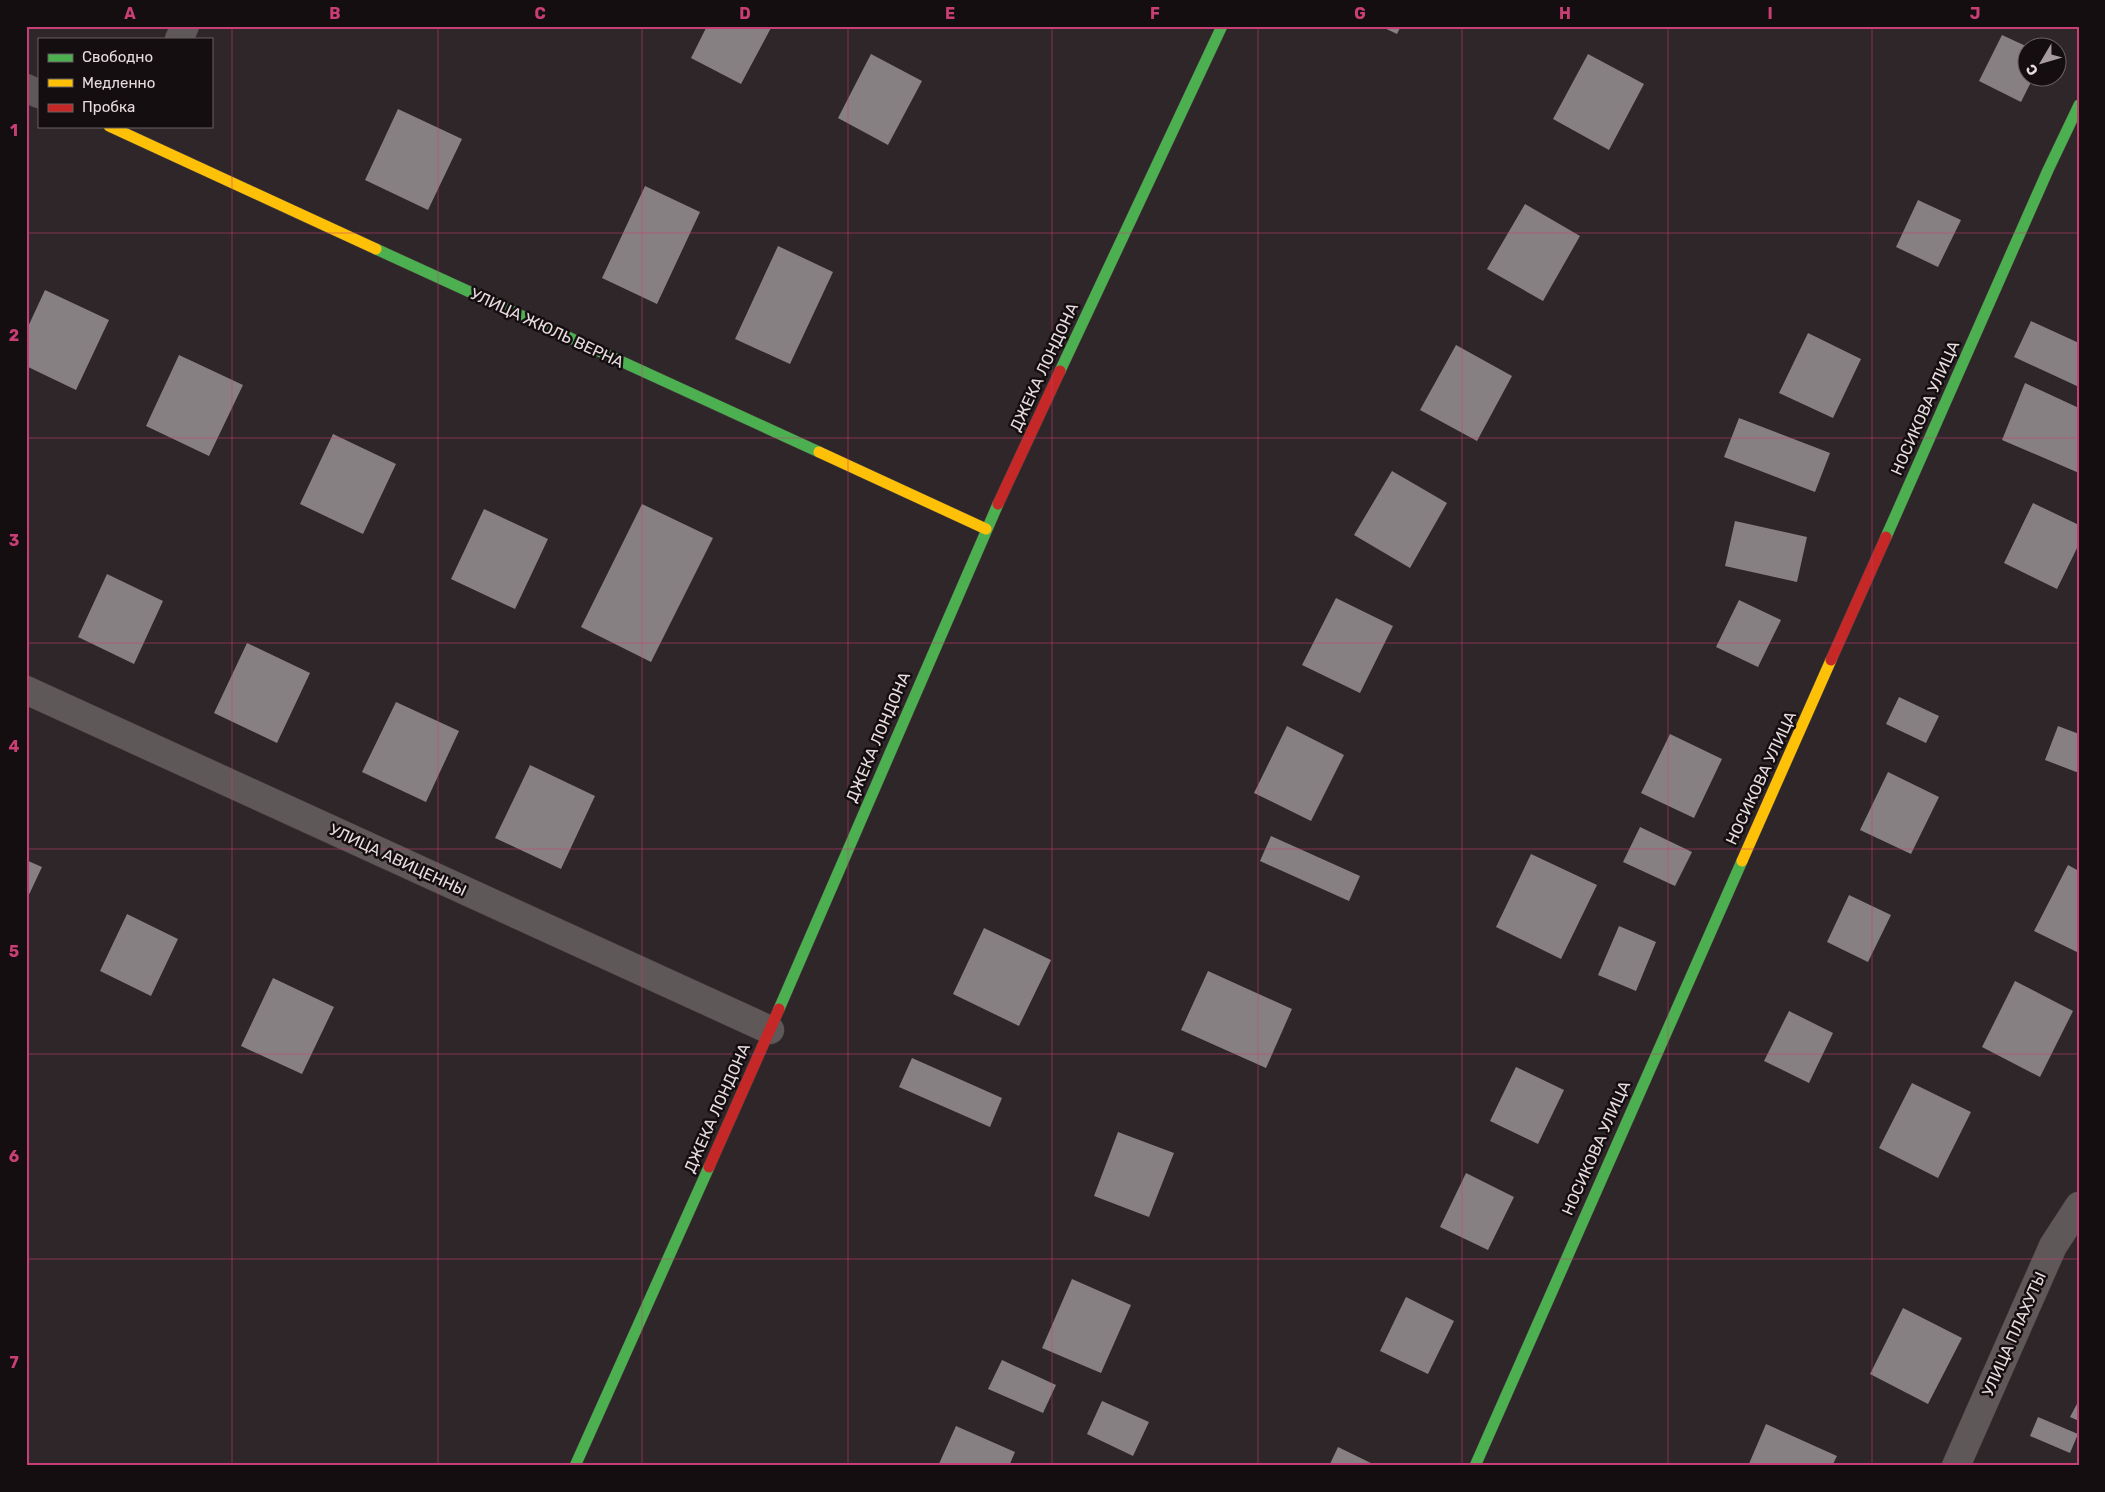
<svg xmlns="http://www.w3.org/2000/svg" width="2105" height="1492" font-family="Rubik,sans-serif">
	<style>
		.building { fill: #878082 }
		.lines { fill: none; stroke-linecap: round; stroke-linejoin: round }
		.street-casing { stroke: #484142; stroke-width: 29 }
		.fast-casing { stroke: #484142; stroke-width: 12 }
		.slow-casing { stroke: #484142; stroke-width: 12 }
		.jam-casing { stroke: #484142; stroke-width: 12 }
		.street { stroke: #5e5859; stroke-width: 28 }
		.fast { stroke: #4caf50; stroke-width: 11 }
		.slow { stroke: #ffc107; stroke-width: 11 }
		.jam { stroke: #c62828; stroke-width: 11 }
		.grid { fill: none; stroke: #c93f75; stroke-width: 1; stroke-opacity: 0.55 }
		.labels { text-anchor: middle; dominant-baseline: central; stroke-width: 5; stroke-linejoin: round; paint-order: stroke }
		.street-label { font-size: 16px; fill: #e6dcde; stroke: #150e10 }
		.neatline { fill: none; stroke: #c93f75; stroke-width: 2 }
		.grid-label { font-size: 16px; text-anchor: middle; font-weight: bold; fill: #c93f75 }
	</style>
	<rect width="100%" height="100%" fill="#2e2628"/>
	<path class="building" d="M707,26h65l-31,58 -50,-26z
		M1380,26h21l-4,8z
		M2002,35l26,12v31h5l-12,24 -42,-21z
		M871,54l51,27 -34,64 -50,-27z
		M1588,54l56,30 -35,66 -56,-31z
		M398,109l64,30 -34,71 -63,-30z
		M645,186l55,26 -43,92 -55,-26z
		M1918,200l43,20 -23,47 -42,-20z
		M1525,204l55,32 -37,65 -56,-32z
		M778,246l55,26 -43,92 -55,-25z
		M45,290l64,30 -33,70 -50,-24v-35z
		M2031,321l48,22v44l-65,-30z
		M1808,333l53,26 -28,59 -54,-25z
		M1456,345l56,31 -35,65 -57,-31z
		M179,355l64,30 -34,71 -63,-30z
		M2025,383l54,25v65l-77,-33z
		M1739,418l91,35 -15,39 -91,-35z
		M333,434l63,30 -33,70 -63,-30z
		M1392,471l55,32 -37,65 -56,-33z
		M2033,503l46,22v19l-22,45 -53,-26z
		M642,504l71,34 -62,124 -70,-35z
		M484,509l64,30 -33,70 -64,-30z
		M1735,521l72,16 -10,45 -72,-16z
		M107,574l56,27 -29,63 -56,-27z
		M1336,598l57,28 -33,67 -58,-28z
		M1739,600l42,20 -23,47 -42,-20z
		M247,643l63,30 -33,70 -63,-30z
		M1899,697l40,19 -13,27 -40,-19z
		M396,702l63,29 -33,71 -64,-30z
		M1287,726l57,29 -33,66 -57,-28z
		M2058,726l21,8v39l-34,-13z
		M1670,734l52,25 -28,59 -53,-25z
		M530,765l65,31 -34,73 -66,-31z
		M1888,772l51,25 -28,57 -51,-24z
		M1640,827l52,25 -17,34 -52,-24z
		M1271,836l89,40 -11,25 -89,-40z
		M1531,854l66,31 -36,74 -65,-32z
		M26,860l16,7 -16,34z
		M2068,865l11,6v82l-45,-22z
		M1849,895l42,20 -23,47 -41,-20z
		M127,914l51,25 -27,57 -51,-25z
		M1619,926l37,16 -20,49 -38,-16z
		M984,928l67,32 -32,66 -66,-32z
		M1208,971l84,38 -26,59 -85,-38z
		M273,978l61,29 -32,67 -61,-28z
		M2015,981l58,30 -33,66 -58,-30z
		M1789,1011l44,22 -24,50 -45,-22z
		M912,1058l90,40 -12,29 -91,-40z
		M1516,1067l48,23 -26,54 -48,-23z
		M1912,1083l59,29 -33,66 -59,-30z
		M1118,1132l56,21 -25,64 -55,-21z
		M1466,1173l48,24 -26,53 -48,-23z
		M1072,1279l59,26 -30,68 -59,-25z
		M1406,1297l48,24 -26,53 -48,-23z
		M1903,1308l59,30 -34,66 -58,-30z
		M1002,1360l54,25 -13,28 -55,-24z
		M2079,1400v21l-9,-4z
		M1102,1401l47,21 -16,34 -46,-22z
		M2038,1417l40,17 -8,19 -40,-17z
		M1766,1424l71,32 -5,10h-84z
		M956,1426l59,26 -6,14h-71z
		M1338,1447l39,19h-48z"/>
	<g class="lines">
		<g class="street-casing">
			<path id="street" d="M179,39l6,-13
				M26,88l13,6
				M26,690l744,340
				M1956,1466l97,-220 26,-40"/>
		</g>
		<g class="fast-casing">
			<path id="fast" d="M376,249l443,203
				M1060,371l162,-345
				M1886,537l162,-367 31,-65
				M779,1009l219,-505
				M575,1466l134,-299
				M1475,1466l267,-605"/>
		</g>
		<g class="slow-casing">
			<path id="slow" d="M109,126l267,123
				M819,452l167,77
				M1742,861l89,-201"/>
		</g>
		<g class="jam-casing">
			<path id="jam" d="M998,504l62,-133
				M1831,660l55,-123
				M709,1167l70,-158"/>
		</g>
		<use href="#street" class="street"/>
		<use href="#fast" class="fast"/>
		<use href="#slow" class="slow"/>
		<use href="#jam" class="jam"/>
	</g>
	<path class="grid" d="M232,26v1440M438,26v1440M642,26v1440M848,26v1440M1052,26v1440M1258,26v1440M1462,26v1440M1668,26v1440M1872,26v1440M26,233h2053M26,438h2053M26,643h2053M26,849h2053M26,1054h2053M26,1259h2053"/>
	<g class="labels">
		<g class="street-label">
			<text transform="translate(547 328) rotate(25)">УЛИЦА ЖЮЛЬ ВЕРНА</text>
			<text transform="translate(1044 367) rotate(-65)">ДЖЕКА ЛОНДОНА</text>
			<text transform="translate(1925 408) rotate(-66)">НОСИКОВА УЛИЦА</text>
			<text transform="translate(878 737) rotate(-67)">ДЖЕКА ЛОНДОНА</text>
			<text transform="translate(1761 778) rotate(-65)">НОСИКОВА УЛИЦА</text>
			<text transform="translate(398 860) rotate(25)">УЛИЦА АВИЦЕННЫ</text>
			<text transform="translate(717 1108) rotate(-66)">ДЖЕКА ЛОНДОНА</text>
			<text transform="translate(1596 1148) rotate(-66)">НОСИКОВА УЛИЦА</text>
			<text transform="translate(2014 1334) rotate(-66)">УЛИЦА ПЛАХУТЫ</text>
		</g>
	</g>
	<rect width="2105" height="1492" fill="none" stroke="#150e10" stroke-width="55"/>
	<rect x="38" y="38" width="175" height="90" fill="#150e10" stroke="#696062"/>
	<rect x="48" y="54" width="25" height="8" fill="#4caf50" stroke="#696062"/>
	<text x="82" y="62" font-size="15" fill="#e6dcde">Свободно</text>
	<rect x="48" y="79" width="25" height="8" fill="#ffc107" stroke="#696062"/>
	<text x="82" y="88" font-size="15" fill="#e6dcde">Медленно</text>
	<rect x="48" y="104" width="25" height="8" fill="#c62828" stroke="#696062"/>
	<text x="82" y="112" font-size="15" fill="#e6dcde">Пробка</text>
	<g transform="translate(2042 62) rotate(232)"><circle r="24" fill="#150e10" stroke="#696062"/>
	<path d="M0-4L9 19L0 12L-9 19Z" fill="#a69c9e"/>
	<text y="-8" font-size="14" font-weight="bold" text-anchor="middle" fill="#e6dcde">С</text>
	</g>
	<rect x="28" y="28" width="2050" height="1436" class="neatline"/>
	<g class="grid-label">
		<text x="130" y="19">A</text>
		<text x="335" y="19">B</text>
		<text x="540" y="19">C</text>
		<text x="745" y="19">D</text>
		<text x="950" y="19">E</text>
		<text x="1155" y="19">F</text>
		<text x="1360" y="19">G</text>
		<text x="1565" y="19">H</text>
		<text x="1770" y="19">I</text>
		<text x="1975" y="19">J</text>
		<text x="14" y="136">1</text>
		<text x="14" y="341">2</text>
		<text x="14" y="546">3</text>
		<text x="14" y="752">4</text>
		<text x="14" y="957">5</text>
		<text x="14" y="1162">6</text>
		<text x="14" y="1368">7</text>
	</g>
</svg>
